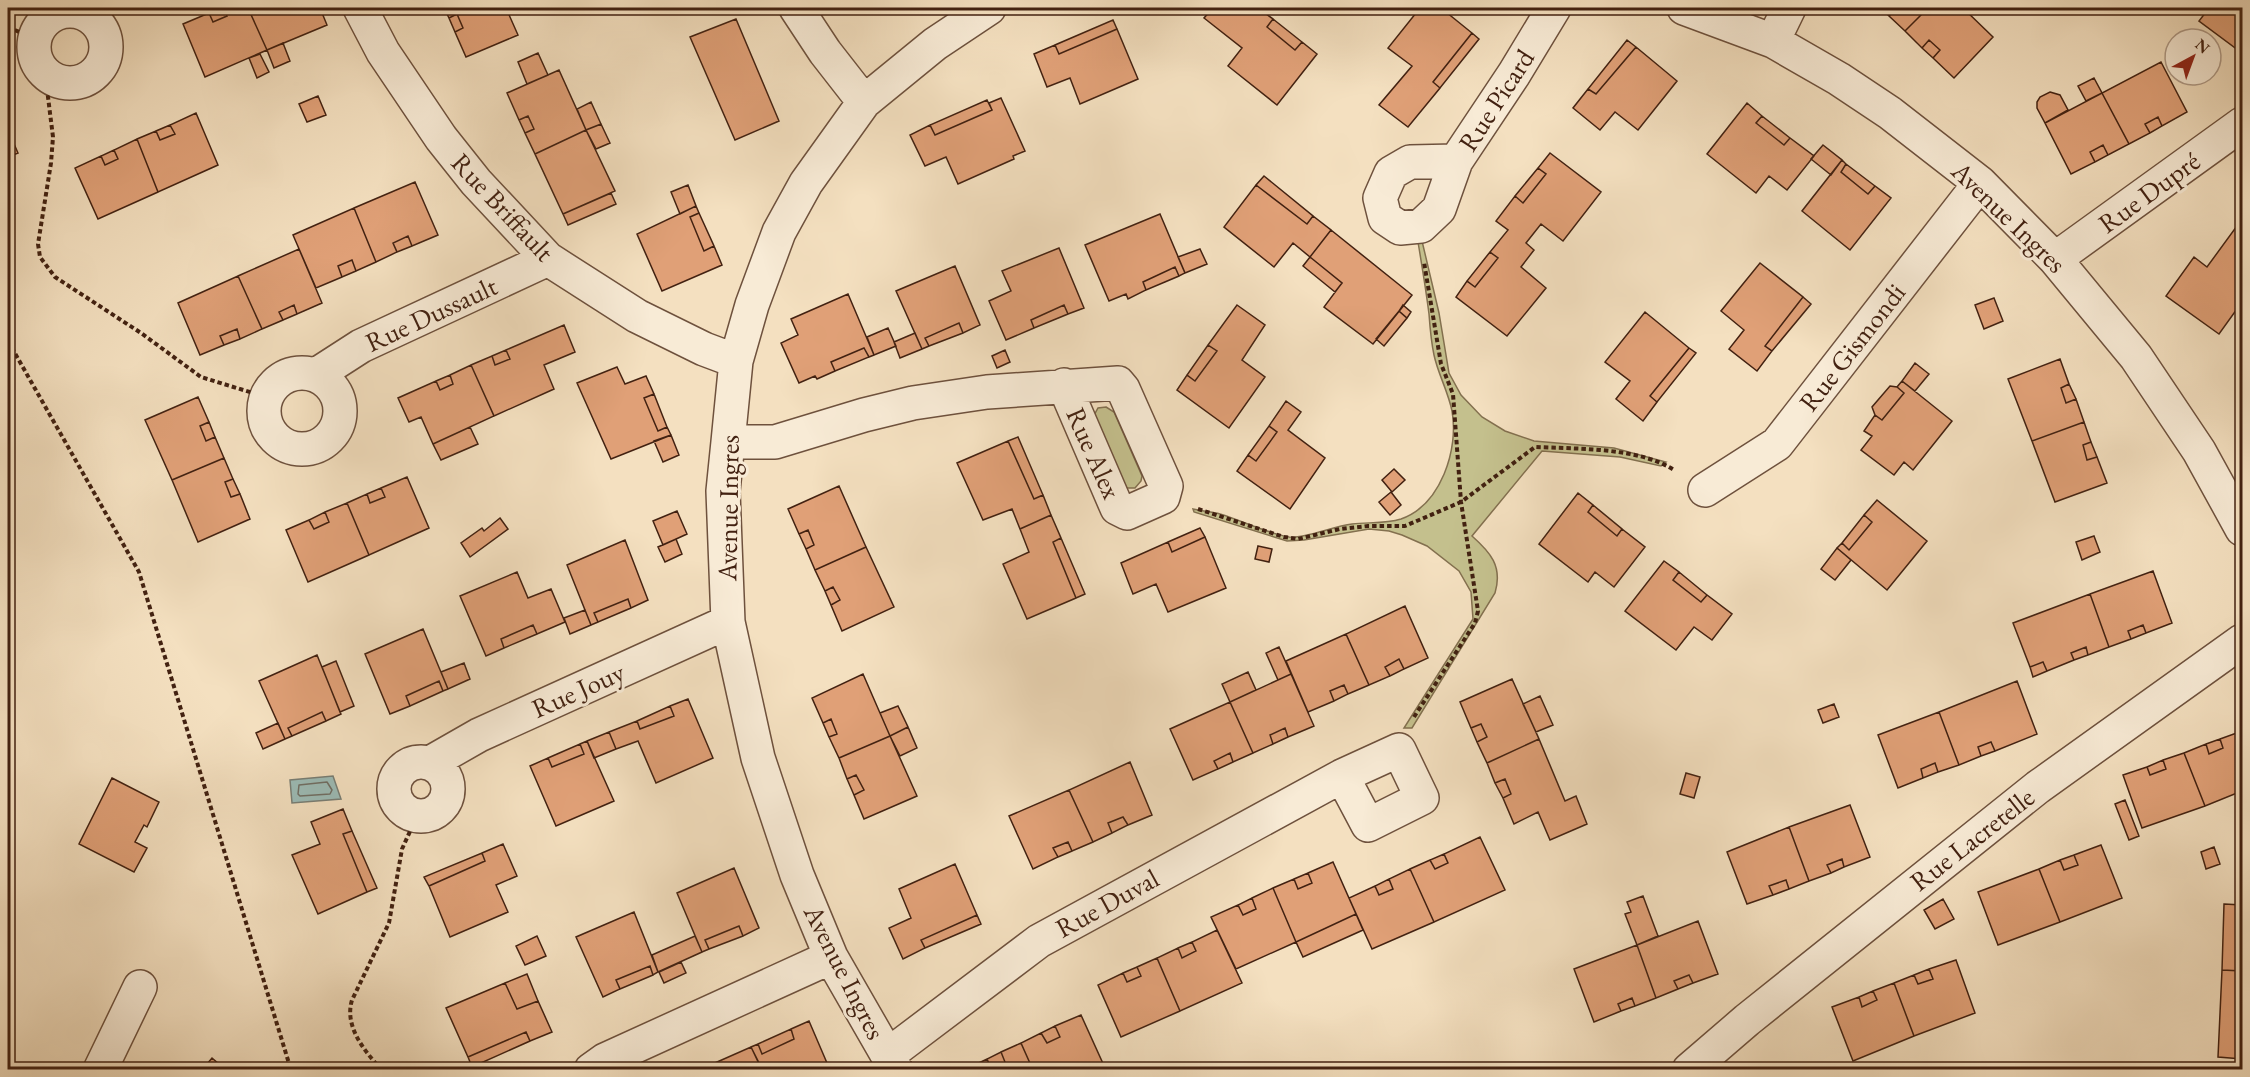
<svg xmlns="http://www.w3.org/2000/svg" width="2250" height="1077" font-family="'EB Garamond',serif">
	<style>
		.green { fill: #c4c08d; stroke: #83704f; stroke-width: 1.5 }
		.water { fill: #9cbcb7; stroke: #787e75; stroke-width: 1.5 }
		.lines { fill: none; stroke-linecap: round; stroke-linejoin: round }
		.shore { stroke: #6f6e64; stroke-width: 1.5 }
		.building { fill: #e0a077; stroke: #422111; stroke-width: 1.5 }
		.minor-casing { stroke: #6e513d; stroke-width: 36 }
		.path { stroke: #422111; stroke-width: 4; stroke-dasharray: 4.5 3; stroke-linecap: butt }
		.minor { stroke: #f8ebd6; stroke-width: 33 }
		.labels { text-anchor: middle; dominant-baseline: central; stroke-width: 6; stroke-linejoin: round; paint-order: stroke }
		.street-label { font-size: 27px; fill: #422111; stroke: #f8ebd6 }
	</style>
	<rect width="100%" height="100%" fill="#f4e0c0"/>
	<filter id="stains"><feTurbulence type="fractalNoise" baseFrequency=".00333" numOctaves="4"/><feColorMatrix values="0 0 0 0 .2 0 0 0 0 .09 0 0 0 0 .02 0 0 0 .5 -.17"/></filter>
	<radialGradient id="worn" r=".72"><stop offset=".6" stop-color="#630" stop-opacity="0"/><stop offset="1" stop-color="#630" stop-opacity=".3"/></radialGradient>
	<path class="green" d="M1422,241l17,72 10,60 12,22 21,22 23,14 29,10 80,7 52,14 -5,4 -41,-9 -78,-6 -70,85c18,16 31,30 23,57l-83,135h-8l69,-109 -2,-27 -12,-21 -32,-25 -25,-11 -13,-4 -20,-2 -65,11 -17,1 -93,-29 -1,-3c9,2 19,3 27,5 23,7 46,19 69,23 16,2 44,-11 63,-13 16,-2 33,0 49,-5 40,-14 58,-70 51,-108 -4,-20 -14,-37 -18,-56 -3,-14 -4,-27 -5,-41 -3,-24 -7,-48 -11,-72z
		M1106,407l8,5 28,64 -1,5 -6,7h-11l-32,-69 6,-11z"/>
	<path class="water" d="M333,776l8,23 -49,4 -2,-23z"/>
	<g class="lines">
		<path class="shore" d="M327,782l5,8 -2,4 -30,2 -2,-2 1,-9z"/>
	</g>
	<path class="building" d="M223,8l4,8 -14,6 -4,-9z
		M223,8h25l19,42 -62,27 -22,-53 26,-11 4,9 14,-6z
		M248,8h72l7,17 -60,25z
		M444,8h62l12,27 -52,22 -11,-25 8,-4 -6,-14 -8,4z
		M1213,8h45l15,11 -6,8 28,23 7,-8 15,12 -40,51 -49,-39 14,-18 -38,-30z
		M1420,8h21l31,25 -39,49 7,6 -32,39 -29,-22 33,-39 -24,-18z
		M1881,8h13l2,1 -7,7z
		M1894,8h34l-23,23 -16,-15 7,-7z
		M1928,8h35l30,29 -39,41 -21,-20 7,-8 -11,-10 -7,8 -17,-17z
		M2209,8h33v45l-43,-32z
		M457,14l6,14 -8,4 -6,-14z
		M736,19l43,102 -44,19 -45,-103z
		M1273,19l29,23 -7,8 -28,-23z
		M1113,20l4,9 -58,25 -4,-9z
		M1117,29l21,50 -58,25 -10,-26 -23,9 -13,-33 21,-9 4,9z
		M1472,33l7,6 -39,49 -7,-6z
		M1627,40l9,7 -40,47 -8,-5z
		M1929,40l11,10 -7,8 -11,-10z
		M283,43l7,18 -16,7 -7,-18z
		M1636,47l41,34 -39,49 -23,-18 -15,18 -27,-22 15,-19 8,5z
		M538,53l10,22 -21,9 -9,-22z
		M260,54l9,18 -12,6 -8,-20z
		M2161,62l26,50 -25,14 -4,-9 -13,7 5,9 -21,11 -27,-51z
		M559,70l27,60 -51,24 -10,-21 9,-4 -6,-13 -9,4 -12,-27z
		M2094,78l8,15 -16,8 -8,-15z
		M2050,92l10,3 8,15 -23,13 -8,-15v-6l3,-5z
		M2102,93l27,51 -21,11 -5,-10 -13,7 5,10 -24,12 -26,-51z
		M318,96l8,19 -19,7 -8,-18z
		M1001,98l24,53 -12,5 1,3 -56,25 -12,-27 -21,9 -15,-31 20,-10 5,10 57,-25 -3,-7z
		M987,100l5,10 -57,25 -5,-10z
		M591,102l10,22 -15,6 -9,-21z
		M1747,103l15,13 -6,7 28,22 6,-7 24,18 -27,34 -18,-14 -13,17 -49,-39z
		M196,113l22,52 -60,27 -21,-53 19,-8 4,9 15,-6 -5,-9z
		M528,116l6,13 -9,4 -6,-13z
		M1762,116l28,22 -6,7 -28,-22z
		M2158,117l4,9 -12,7 -5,-9z
		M601,124l9,19 -14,6 -10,-19z
		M170,125l5,9 -15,6 -4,-9z
		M8,130l10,23 -10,4z
		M586,130l29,61 -52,23 -28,-60z
		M137,139l21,53 -60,27 -23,-51 26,-12 4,9 13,-6 -4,-9z
		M1823,145l19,15 -11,15 -20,-16z
		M2103,145l5,10 -13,7 -5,-10z
		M114,150l4,9 -13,6 -4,-9z
		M1550,153l51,39 -38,49 -22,-17 -15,19 8,7 -13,17 25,21 -39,48 -51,-39 11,-16 8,6 23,-29 -8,-6 18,-22 -12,-9 19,-25 8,7 23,-29 -8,-6z
		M1842,160l4,4 -5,8 27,22 7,-8 16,12 -41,52 -48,-39z
		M1846,164l29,22 -7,8 -27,-22z
		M1538,168l8,6 -23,29 -8,-7z
		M1264,176l49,40 -6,8 -51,-39z
		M415,182l23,53 -26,11 -4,-10 -15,7 4,9 -21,10 -22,-54z
		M688,185l8,21 -16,8 -9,-22z
		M1256,185l51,39 6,-8 18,14 -21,27 -17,-14 -19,24 -50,-40z
		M611,193l5,11 -48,21 -5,-11z
		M696,206l3,7 -9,4 14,34 10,-5 8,19 -60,26 -25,-57z
		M354,208l22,54 -20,9 -4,-11 -14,6 4,11 -26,11 -23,-53z
		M699,213l15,33 -10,5 -14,-34z
		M1160,214l25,59 -6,3 -4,-9 -32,15 3,8 -18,9 -2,-5 -17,7 -24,-56z
		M2242,219v83l-23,32 -53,-38 28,-39 13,10z
		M1331,230l81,65 -39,49 -49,-37 18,-24 -32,-26z
		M408,236l4,10 -15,6 -4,-9z
		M1059,248l25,60 -16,6 -4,-9 -33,15 3,8 -28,12 -17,-39 22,-10 -9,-20z
		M299,249l23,54 -25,11 -3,-9 -15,7 4,8 -21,9 -24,-53z
		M1200,249l7,15 -22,9 -7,-16z
		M1490,252l8,6 -23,29 -8,-6z
		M1310,257l32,26 -7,9 -32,-26z
		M352,260l4,11 -14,6 -4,-11z
		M1760,263l43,34 -38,49 7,5 -15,20 -28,-22 15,-19 -23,-19z
		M955,266l25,59 -17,8 -4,-10 -34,15 4,8 -7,3 -26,-58z
		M1175,267l4,9 -33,14 -3,-8z
		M238,276l24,53 -22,10 -3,-10 -17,7 4,9 -24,10 -22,-52z
		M848,294l26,61 -5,2 -5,-9 -33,14 4,9 -18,8 -2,-3 -16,7 -18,-40 17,-8 -7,-16z
		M1803,297l8,7 -39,47 -7,-5z
		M1994,298l9,23 -19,8 -9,-24z
		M294,305l3,9 -14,6 -4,-8z
		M1064,305l4,9 -34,14 -3,-8z
		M1237,305l28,20 -23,35 23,17 -36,51 -52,-38 10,-15 8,6 22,-30 -9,-6z
		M1403,305l8,7 -4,6 -8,-7z
		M1399,311l8,7 -23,28 -8,-7z
		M1645,312l44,36 -39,48 7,6 -14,19 -27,-22 14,-18 -25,-19z
		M959,323l4,10 -34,13 -4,-8z
		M564,325l11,27 -31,13 10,24 -60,27 -23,-51 21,-9 3,9 15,-6 -4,-9z
		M888,328l8,18 -22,9 -7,-18z
		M237,329l3,10 -16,6 -4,-9z
		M915,333l7,16 -22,9 -6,-16z
		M1208,345l9,6 -22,30 -8,-6z
		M864,348l5,9 -34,14 -4,-9z
		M1689,348l7,5 -39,49 -7,-6z
		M506,350l4,9 -15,6 -3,-9z
		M1005,350l5,12 -13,6 -5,-12z
		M2060,359l9,25 -8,4 5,15 10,-4 8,23 -52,19 -24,-62z
		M1915,363l14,11 -14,17 -13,-10z
		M471,365l23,51 -61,28 -12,-27 -12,5 -11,-24 38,-17 4,9 13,-6 -3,-9z
		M617,367l8,17 21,-8 8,18 -10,4 14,33 9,-4 4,8 -60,24 -34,-76z
		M450,375l3,9 -13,6 -4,-9z
		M1902,381l50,40 -39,49 -9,-8 -10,13 -33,-25 11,-14 -8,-5 11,-16 7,5 22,-27 -7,-6z
		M2069,384l7,15 -10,4 -5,-15z
		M1890,386l7,1 7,6 -22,27 -7,-5 -3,-8z
		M654,394l13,33 -9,4 -14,-33z
		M198,397l11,25 -9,4 6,15 9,-4 9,21 -52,22 -27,-60z
		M1286,401l15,11 -13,18 37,28 -35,51 -53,-38 11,-16 8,6 21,-29 -8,-6z
		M209,422l6,15 -9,4 -6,-15z
		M2084,422l7,20 -8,3 4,15 10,-3 10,26 -52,19 -23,-61z
		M1269,426l8,6 -21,29 -8,-6z
		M470,427l8,17 -37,16 -8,-16z
		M671,435l8,20 -16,7 -9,-21z
		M1018,437l25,58 -9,4 -26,-58z
		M1008,441l26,58 9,-4 8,20 -31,14 -8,-20 -29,11 -26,-57z
		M2091,442l6,15 -10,3 -4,-15z
		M224,458l9,21 -8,3 6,15 9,-3 10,25 -52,23 -26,-62z
		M1394,469l11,11 -13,12 -10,-12z
		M407,477l22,51 -60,27 -22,-52 20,-9 3,9 15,-6 -4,-9z
		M233,479l7,15 -9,3 -6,-15z
		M839,486l27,61 -51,23 -9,-21 8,-4 -6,-15 -9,4 -11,-25z
		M381,488l4,9 -15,6 -3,-9z
		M1391,492l10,13 -11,10 -11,-13z
		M1578,493l15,12 -5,7 29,24 5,-7 23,18 -31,40 -19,-15 -7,10 -49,-38z
		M1877,500l50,41 -40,49 -50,-42 5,-5 7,7 23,-28 -8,-7z
		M347,503l22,52 -61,27 -22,-52 23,-10 5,9 15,-7 -4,-10z
		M1593,505l29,24 -5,7 -29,-24z
		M677,511l10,23 -24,11 -10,-24z
		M325,512l4,10 -15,7 -5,-9z
		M1051,515l10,23 -8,4 23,56 -49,21 -24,-55 26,-12 -9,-23z
		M1864,515l8,7 -23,28 -7,-7z
		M500,518l8,11 -38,28 -9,-14 21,-15 2,3z
		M1200,528l5,9 -33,15 -4,-10z
		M808,530l6,15 -8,4 -7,-15z
		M2094,536l6,16 -18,8 -6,-18z
		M1205,537l21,51 -58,24 -12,-28 -23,10 -12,-31 47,-21 4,10z
		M1061,538l24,56 -9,4 -23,-56z
		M676,539l6,15 -17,8 -7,-15z
		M625,540l23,60 -17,8 -3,-9 -34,14 4,9 -7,3 -24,-60z
		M1258,546l14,3 -3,13 -14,-3z
		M866,547l28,60 -52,24 -11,-26 9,-5 -7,-13 -8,4 -10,-21z
		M1837,548l14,12 -16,20 -14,-11z
		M1664,561l15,11 -6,8 28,22 6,-7 25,19 -20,26 -18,-13 -18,23 -51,-39z
		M2153,571l19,52 -26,10 -3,-8 -15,6 3,8 -22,8 -19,-53z
		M517,572l11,26 23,-9 14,33 -28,12 -4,-9 -32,14 3,9 -18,8 -26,-60z
		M1679,572l28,23 -6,7 -28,-22z
		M833,587l7,13 -9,5 -6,-14z
		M2090,594l19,53 -21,8 -2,-8 -15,6 3,7 -27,11 -4,-9 -13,5 -17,-44z
		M628,599l3,9 -33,14 -4,-9z
		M1405,606l23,52 -24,11 -5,-10 -14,8 5,9 -21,9 -23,-51z
		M585,610l6,15 -21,9 -6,-16z
		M533,625l4,9 -33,14 -3,-9z
		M2143,625l3,8 -15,6 -3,-8z
		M423,629l25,60 -5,2 -4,-10 -33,15 4,10 -20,8 -25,-60z
		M1346,634l23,51 -21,9 -4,-9 -14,6 4,10 -26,11 -22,-51z
		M1279,647l12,27 -13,6 -12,-27z
		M2086,647l2,8 -14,5 -3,-7z
		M317,655l24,59 -15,7 -4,-9 -34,16 4,8 -7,3 -26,-58z
		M1399,659l5,10 -14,7 -5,-9z
		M336,661l18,45 -14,6 -18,-45z
		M2043,662l4,9 -14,6 -3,-10z
		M464,663l6,16 -22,10 -7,-17z
		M1248,672l8,18 -26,12 -8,-18z
		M863,674l27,62 -51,22 -10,-21 8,-3 -6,-15 -8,4 -11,-25z
		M1291,674l23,52 -26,11 -3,-9 -15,7 3,9 -20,9 -23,-51z
		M1512,679l27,60 -52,24 -10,-21 10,-5 -6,-13 -10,4 -11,-26z
		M439,681l4,10 -33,15 -4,-10z
		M2017,681l20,53 -42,17 -4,-9 -13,5 3,9 -22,9 -20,-53z
		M1344,685l4,9 -14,7 -4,-10z
		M1540,696l13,29 -17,7 -13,-28z
		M688,699l25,59 -57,25 -18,-42 -22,8 -7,-17 28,-11 3,8 34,-13 -4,-10z
		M1230,702l23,51 -20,9 -3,-9 -16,8 4,8 -25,11 -23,-51z
		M1834,704l5,13 -16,6 -5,-13z
		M670,706l4,10 -34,13 -3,-8z
		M898,706l10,21 -18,9 -10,-23z
		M322,712l4,9 -34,15 -4,-8z
		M1939,712l20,53 -21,7 -3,-9 -14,6 2,9 -25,10 -20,-53z
		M831,719l6,15 -8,3 -6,-14z
		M278,723l7,16 -22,10 -7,-16z
		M1481,724l6,13 -10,5 -6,-14z
		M908,727l9,21 -17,8 -10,-20z
		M1285,728l3,9 -15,7 -3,-9z
		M2242,731v60l-37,15 -21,-53 22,-9 3,10 14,-6 -3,-9z
		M609,732l7,17 -22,9 -7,-17z
		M890,736l27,60 -53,23 -10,-24 10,-5 -8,-15 -9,4 -8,-21z
		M1539,739l26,62 11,-5 11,28 -37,16 -12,-28 -24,12 -11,-26 8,-4 -6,-15 -10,4 -8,-20z
		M2220,739l3,9 -14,6 -3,-10z
		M587,741l27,60 -58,25 -26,-60 18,-8 4,9 32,-13 -4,-10z
		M1991,742l4,9 -14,5 -3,-9z
		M580,744l4,10 -32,13 -4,-9z
		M1230,753l3,9 -15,7 -4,-8z
		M2184,753l21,53 -63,22 -19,-53 24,-8 3,8 16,-6 -3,-9z
		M2163,760l3,9 -16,6 -3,-8z
		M1130,762l22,53 -24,10 -5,-8 -15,6 4,10 -19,9 -24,-52z
		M1935,763l3,9 -15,6 -2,-9z
		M1686,773l14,4 -6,21 -14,-4z
		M856,775l8,15 -10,5 -7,-16z
		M112,778l47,24 -12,25 -3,-2 -9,17 12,6 -13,24 -55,-28z
		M1505,779l6,15 -8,4 -8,-15z
		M1069,790l24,52 -21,9 -4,-9 -15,6 5,9 -25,12 -24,-53z
		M2125,800l14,36 -10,4 -14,-36z
		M1850,805l20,52 -26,10 -2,-8 -15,6 4,8 -22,8 -20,-54z
		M343,809l9,22 -9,3 24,58 -49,22 -26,-59 28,-11 -9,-22z
		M1123,817l5,8 -16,8 -4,-10z
		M1789,827l20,54 -20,8 -3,-9 -17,6 4,9 -26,9 -20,-52z
		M352,831l25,57 -10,4 -24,-58z
		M1480,837l25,53 -71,32 -24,-53 20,-9 5,9 13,-6 -4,-9z
		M1068,842l4,9 -14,6 -5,-9z
		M503,844l14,32 -21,9 12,27 -58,25 -21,-51 56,-25 -3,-8z
		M2101,845l21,53 -62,24 -21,-53 21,-9 4,10 14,-5 -4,-10z
		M2214,847l6,17 -14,5 -5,-17z
		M482,853l3,8 -56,25 -5,-9z
		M1444,854l4,9 -13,6 -5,-9z
		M2074,855l4,10 -14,5 -4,-10z
		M1842,859l2,8 -13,6 -4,-8z
		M1333,862l23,52 -60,28 -23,-54 21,-9 4,10 14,-6 -4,-10z
		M955,864l22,51 -56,25 4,8 -22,11 -14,-31 22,-10 -12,-29z
		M734,868l25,60 -16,8 -4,-10 -34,14 4,9 -7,3 -25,-59z
		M1410,869l24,53 -62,27 -23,-51 26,-12 4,9 14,-6 -4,-10z
		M2039,869l21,53 -62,23 -20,-53z
		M1308,873l4,10 -14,6 -4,-10z
		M1389,879l4,10 -14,6 -4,-9z
		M1786,880l3,9 -16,6 -4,-9z
		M1273,888l23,54 -60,27 -25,-52 27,-12 5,10 13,-6 -4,-11z
		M1643,896l15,40 -21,9 -12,-31 6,-2 -4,-10z
		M1252,898l4,11 -13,6 -5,-10z
		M1943,899l11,20 -19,10 -11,-19z
		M2224,904l18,1v66l-20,-1z
		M634,912l24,60 -5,3 -3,-9 -34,14 4,9 -17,8 -27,-60z
		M1356,914l7,16 -60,27 -7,-15z
		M977,915l4,9 -56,24 -4,-8z
		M1698,921l20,53 -25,9 -4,-8 -15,6 4,8 -22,9 -19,-53z
		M739,926l4,10 -34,13 -4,-9z
		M1217,930l25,53 -62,28 -23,-53 21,-10 4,10 14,-7 -4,-9z
		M537,936l9,20 -21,9 -9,-19z
		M695,936l7,16 -44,20 -6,-17z
		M1192,942l4,9 -14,7 -4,-10z
		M1637,945l19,53 -21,8 -3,-8 -14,6 3,7 -27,11 -20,-53z
		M1157,958l23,53 -59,26 -23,-52 25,-12 4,9 14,-6 -4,-9z
		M1956,960l19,53 -61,23 -20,-53 20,-8 4,9 15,-5 -4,-10z
		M681,962l5,11 -22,10 -5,-11z
		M650,966l3,9 -33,14 -4,-9z
		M1137,967l4,9 -14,6 -4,-9z
		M1929,969l4,10 -15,5 -4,-9z
		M2222,970l20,1v88l-24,-2z
		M527,974l11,27 -21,8 -12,-26z
		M1689,975l4,8 -15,6 -4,-8z
		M505,983l12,26 21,-8 14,31 -22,9 -4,-9 -58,25 -22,-49z
		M1894,983l20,53 -61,25 -21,-54 27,-10 3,10 15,-7 -4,-9z
		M1873,991l4,9 -15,7 -3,-10z
		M1632,998l3,8 -14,5 -3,-7z
		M1081,1015l24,53 -4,2h-68l-12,-27 20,-10 6,10 13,-6 -5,-11z
		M809,1021l21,49h-68l-11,-23 7,-3 4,10 32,-15 -3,-10z
		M1055,1026l5,11 -13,6 -6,-10z
		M791,1029l3,10 -32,15 -4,-10z
		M526,1032l4,9 -58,26 -4,-10z
		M1021,1043l12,27h-69l23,-11 4,9 14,-6 -4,-10z
		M751,1047l8,16 -15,7h-35l-1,-4z
		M1001,1052l4,10 -14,6 -4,-9z
		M212,1058l14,12h-24z"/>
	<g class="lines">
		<g class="minor-casing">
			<path id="minor" d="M360,8l23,44 58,86 35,44 72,77 89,57 67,33 32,12
				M796,8l29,44 39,50
				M1684,8l89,33 66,38 51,34 90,70 75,76 81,98 63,94 43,78
				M34 47a36 36 0 1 1 72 0a36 36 0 1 1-72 0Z
				M1773,41l16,-33
				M1456,161l-46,1 -19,11 -11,25 5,20 15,10 21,-2 18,-17 17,-48 58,-87 40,-66
				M2055,259l187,-135
				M264 411a38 38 0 1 1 76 0a38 38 0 1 1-76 0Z
				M316,375l45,-29 187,-87
				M728,442h47l89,-27 49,-12 74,-11 131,-9 5,6 43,97 -3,11 -36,16 -10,-5 -53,-123
				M1705,490l72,-46 203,-261
				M394 789a27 27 0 1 1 54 0a27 27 0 1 1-54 0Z
				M430,763l49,-28 249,-113
				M888,1055l151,-114 303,-165 57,-26 23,48 -54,27 -26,-49
				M100,1070l40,-83
				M591,1070l14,-10 226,-103
				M896,1070l-65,-113 -34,-82 -39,-117 -30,-136 -5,-131 5,-49 8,-81 16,-56 27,-73 27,-49 58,-81 71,-58 54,-36
				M1689,1070l58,-50 291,-233 204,-146"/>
		</g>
		<path class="path" d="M8,27l27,12
			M45,73l8,64 -2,26 -13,81 2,13 15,20 86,56 60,44 65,20
			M8,341l131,231 152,498
			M1198,509l86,28 14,2 42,-10 28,-3h37l56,-24 74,-55c42,2 103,0 139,23
			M1414,717l61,-94 3,-12 -17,-109 -8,-108 -12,-30 -17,-102
			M382,1070c-18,-19 -38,-44 -30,-70l37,-77 13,-74 15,-33"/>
		<use href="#minor" class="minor"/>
	</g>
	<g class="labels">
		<g class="street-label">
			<text transform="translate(1496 100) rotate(-57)">Rue Picard</text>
			<text transform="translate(2149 192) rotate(-36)">Rue Dupré</text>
			<text transform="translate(503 207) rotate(47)">Rue Briffault</text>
			<text transform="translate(2009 217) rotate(44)">Avenue Ingres</text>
			<text transform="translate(431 314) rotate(-25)">Rue Dussault</text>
			<text transform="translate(1852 347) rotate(-52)">Rue Gismondi</text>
			<text transform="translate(1094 453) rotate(66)">Rue Alex</text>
			<text transform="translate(728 508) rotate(-89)">Avenue Ingres</text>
			<text transform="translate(578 690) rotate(-24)">Rue Jouy</text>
			<text transform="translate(1972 839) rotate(-38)">Rue Lacretelle</text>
			<text transform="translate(1107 903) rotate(-29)">Rue Duval</text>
			<text transform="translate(845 972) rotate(63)">Avenue Ingres</text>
		</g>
	</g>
	<rect width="2250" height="1077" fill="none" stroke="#f4e0c0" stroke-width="30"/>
	<rect x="9" y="9" width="2232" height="1059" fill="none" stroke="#422111" stroke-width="3"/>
	<rect x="15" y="15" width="2220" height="1047" fill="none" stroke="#422111" stroke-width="1.5"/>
	<g transform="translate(2193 57) rotate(41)"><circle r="28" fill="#f8ebd6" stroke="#af9a87" stroke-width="1.5"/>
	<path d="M0-4.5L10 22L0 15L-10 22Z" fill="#8f2418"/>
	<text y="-9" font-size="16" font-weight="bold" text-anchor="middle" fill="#422111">N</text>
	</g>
	<rect width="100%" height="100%" filter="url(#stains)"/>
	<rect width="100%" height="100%" fill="url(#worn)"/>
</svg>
